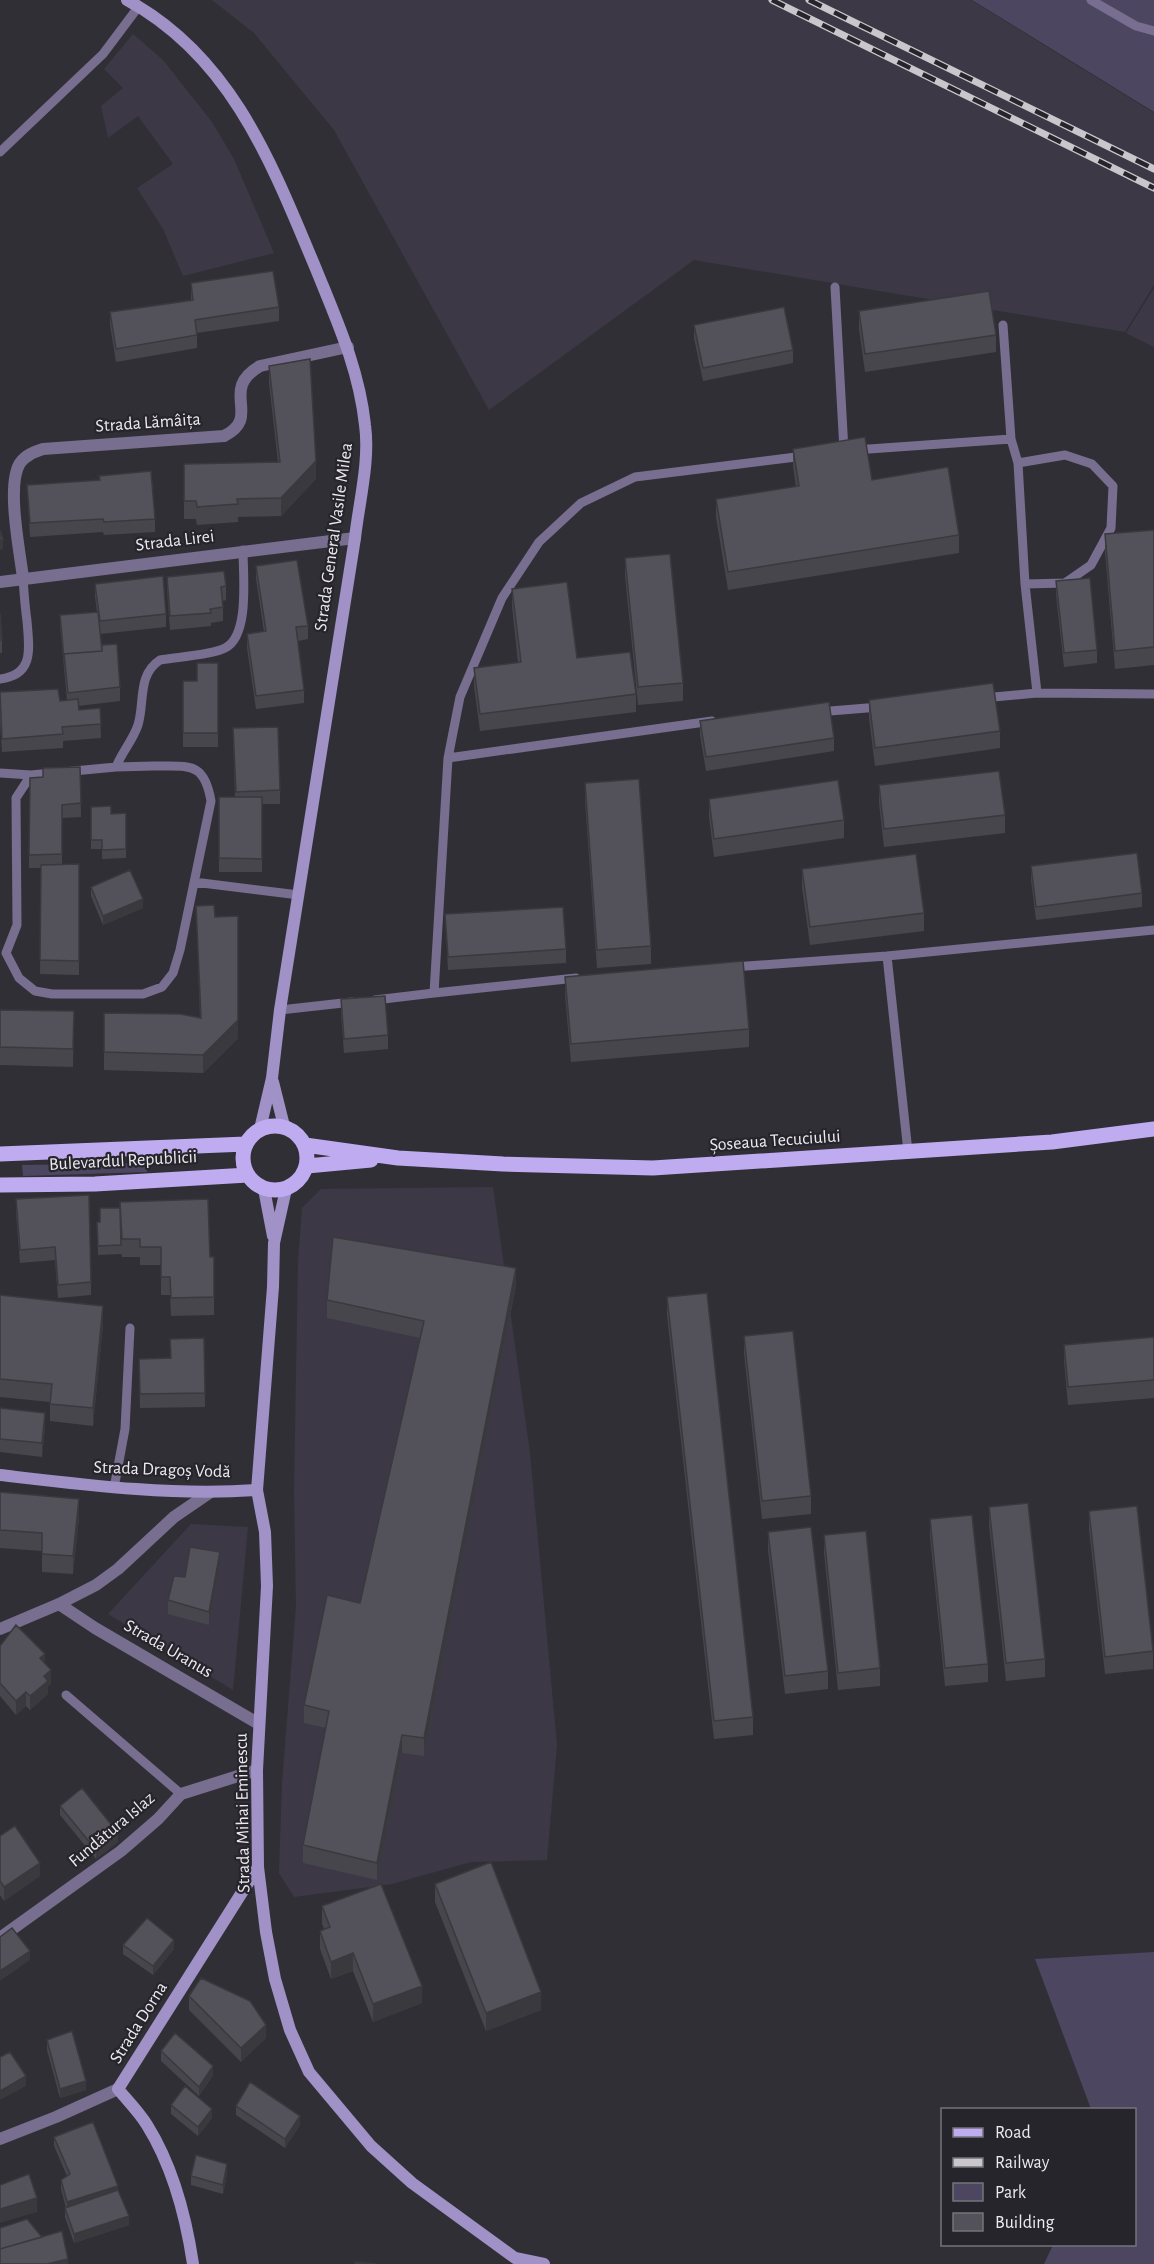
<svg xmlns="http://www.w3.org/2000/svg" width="1154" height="2264" font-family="'Alegreya Sans',sans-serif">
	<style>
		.built { fill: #3c3845 }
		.green { fill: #4d4660 }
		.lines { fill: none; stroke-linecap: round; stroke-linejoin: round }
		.lane { stroke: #786e90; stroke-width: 9 }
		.street { stroke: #786e90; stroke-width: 12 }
		.secondary { stroke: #a091c6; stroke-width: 12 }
		.primary { stroke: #bfabf0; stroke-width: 15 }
		.rail-casing { stroke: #c9c7cc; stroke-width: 7 }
		.rail { stroke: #27252c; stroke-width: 4.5; stroke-dasharray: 14; stroke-linecap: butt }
		.wall { fill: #47464d }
		.shaded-wall { fill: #3a393e }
		.building { fill: #535159; stroke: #3a393e; stroke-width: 1.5 }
		.labels { text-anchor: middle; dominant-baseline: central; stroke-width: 4.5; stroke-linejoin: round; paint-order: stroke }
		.street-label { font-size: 18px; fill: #eceaef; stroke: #27252c }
	</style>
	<rect width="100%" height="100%" fill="#312f36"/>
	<path class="built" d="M212,0h759l183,113v172l-29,47 -431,-72 -205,150 -155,-280 -80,-97z
		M133,34l30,26 49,62 22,37 40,94 -91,23 -20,-47 -26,-41 36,-24 -35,-48 -30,22 -7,-32 22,-18 -19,-19z
		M1154,288v59l-28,-14z
		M493,1187l37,266 27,292 -10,115 -76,2 -79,22 -98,13 -15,-24 3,-90 14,-177 -2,-116 4,-229 4,-53 19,-19z
		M191,1524l57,3 -15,163 -125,-76z"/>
	<path class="green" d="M972,0h182v112z
		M147,1163v9l-124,4 -1,-11z
		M1154,1952v312h-110l9,-19 81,-1v-134l-43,-1 -56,-150z"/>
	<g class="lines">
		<path class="lane" d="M1091,0l45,26 18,5
			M0,152l103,-98 36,-48
			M835,287l9,164h-2
			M1011,439l7,24 47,-8 27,9 21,22 -2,42 -20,37 -26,18 -40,1 12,109
			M855,450l156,-11 -8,-114
			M1018,463l7,121
			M0,679c35,-4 29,-32 27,-58 -2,-14 -3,-28 -4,-43
			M983,698l54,-5 117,1
			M818,712l61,-5
			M712,721l-264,37 12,-61 42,-99 37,-56 42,-39 54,-26 169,-21
			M448,758l-14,235 142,-15
			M153,766c35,1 51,-6 58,35l-31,149 -7,23 -11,14 -19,7h-91l-17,-3 -16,-13 -13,-25 11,-28 -1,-127 15,-23 85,-8z
			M116,767c6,-15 17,-27 22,-42 7,-23 -1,-50 22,-65 17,-3 52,-5 65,-12 25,-12 18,-73 18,-98
			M0,773l31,2
			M194,882l105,13
			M887,956l267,-26
			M733,967l154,-11 21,196
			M375,1000l59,-7
			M280,1010l72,-8
			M114,1488l11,-59 5,-101
			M66,1695l115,99"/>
		<path class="street" d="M23,578c-3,-26 -17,-93 -3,-115 6,-8 14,-11 23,-14l181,-13c39,-19 -6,-46 36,-70l88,-19
			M0,582l355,-44
			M59,1604l36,24 164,96
			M0,1629l59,-25 37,-19 22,-16 56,-52 35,-24
			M0,1938l121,-87 37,-32 23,-25 76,-24
			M0,2139l56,-22 62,-28"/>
		<path class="secondary" d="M127,0c105,57 145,164 189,269 21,52 43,100 49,156 5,36 -6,77 -10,113l-75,472 -8,68 -12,51
			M273,1082l11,44
			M264,1189l9,47
			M286,1189l-12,54 -1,44 -16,203 8,42 2,54 -10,184 1,97 8,65 9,47 15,51 19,42 62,74 41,37 103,75 29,6
			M0,1475c86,10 171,21 257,15
			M193,2264c-7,-47 -21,-99 -46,-139 -8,-13 -20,-25 -29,-36l140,-222"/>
		<path class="primary" d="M243 1158a32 32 0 1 1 64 0a32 32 0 1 1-64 0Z
			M305,1145l93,13 105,6 150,4 399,-26 102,-13
			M0,1154l246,-10
			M307,1166l64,-6
			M0,1185l95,-1 153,-9"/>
		<g class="rail-casing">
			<path id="rail" d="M772,0l382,188
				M809,0l345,169"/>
		</g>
		<use href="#rail" class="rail"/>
	</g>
	<path class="wall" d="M191,283l88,24v14l-82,12v15l-81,14 -6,-37v-13l81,-12z
		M859,311l137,24v17l-131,20 -6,-43z
		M694,325l99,25v13l-90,18 -9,-43z
		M269,366l47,113 -35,37 -43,1v5l-41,3 -1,-6h-12v-55l94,-2 -9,-79z
		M793,449l79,31 87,55v18l-231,37 -12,-73v-18l80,-12 -3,-21z
		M27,485l128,34v13l-51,3 -1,-3 -73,5z
		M1154,530v135l-39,4 -10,-117v-18z
		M625,558l58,125v18l-45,4 -13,-129z
		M256,566l52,60v13l-10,2 6,49v13l-48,6 -9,-61v-14l17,-2 -8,-53z
		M167,577l59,9v14l-3,1v20l-12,2v3l-41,4 -3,-40z
		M1056,581l41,69v13l-33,4 -8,-72z
		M95,584l71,30v13l-66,7 2,17 18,36v14l-42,5 1,4 21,-2 1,30 -38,3v7l-61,4 -2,-31v-29l60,9 7,-1 -7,-75v-10l37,-3 -2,-15z
		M512,589l65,69 59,36v18l-156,19 -6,-45v-18l44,-5 -6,-57z
		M0,613l2,27v13h-2z
		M218,663v84h-35v-66h14z
		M869,700l131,31v17l-125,18 -6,-48z
		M700,721l134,17v13l-128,20 -6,-36z
		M233,728l47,62v14h-18v68h-43v-75h16z
		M80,767l1,50 -19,1v46h17v111l-39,-1 1,-106h-12v-13l14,-78z
		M585,783l66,163v18l-54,4 -12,-167z
		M879,785l126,30v18l-121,14 -5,-44z
		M709,799l135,21v18l-130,19 -5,-40z
		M91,807l20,7 15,-1v45l-24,1v-10h-11z
		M1031,866l111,27v14l-106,13 -5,-40z
		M802,869l122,44v18l-114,14 -8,-58z
		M91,887l52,21 -40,17 -12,-29z
		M196,906l19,11 23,121 -35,35 -99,-3v-57l96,4z
		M445,914l121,35v14l-118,7z
		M565,977l184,52v18l-178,15 -6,-67z
		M341,999l47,36v14l-44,4 -3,-40z
		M0,1010l74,1 -1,56 -73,-2z
		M16,1199l75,83v13l-33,3 -3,-38 -35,3 -4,-50z
		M97,1222l117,35v58l-43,1 -1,-21h-9v-30h-21v-8h-18l-1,-5v2l-23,1z
		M516,1286l-92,470 -22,-3 -25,127 -74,-17v-18l23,-117 -22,-5v-18l56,-102 60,-265 -93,-20v-18z
		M0,1295l103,29 -10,102 -43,-5v-19l-50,-5z
		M667,1297l86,420v18l-39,4 -47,-424z
		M744,1336l67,160v18l-49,5 -18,-165z
		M1154,1337v61l-86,7 -4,-43v-17z
		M204,1338l1,69 -65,1 -1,-49 31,-1v-19z
		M0,1408l45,19 -3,30 -42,-5z
		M0,1492l79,25 -6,57 -31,-2v-21l-42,-3z
		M989,1507l56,152v18l-39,4 -17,-156z
		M1089,1511l64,140v18l-48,5 -16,-145z
		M930,1519l58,145v18l-43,4 -15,-149z
		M768,1532l60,139v18l-43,5 -17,-144z
		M824,1535l56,133v18l-42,4 -14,-137z
		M220,1565l-11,60 -41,-11v-14l17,-23z
		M0,1646l45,17 6,21 -3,2v8l-18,16 -4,-4 -10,9 -16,-19z
		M60,1806l58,36 -22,17 -36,-44z
		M0,1836l40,40 -36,25 -4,-6z
		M435,1884l106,126 -55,21 -51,-129z
		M322,1906l100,97 -49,19 -20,-51 -22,8 -11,-30v-18l4,-2 -2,-5z
		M123,1945l51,4 -21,26 -30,-21z
		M189,1996l77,42 -25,24 -52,-52z
		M47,2040l39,50 -26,8 -13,-48z
		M161,2051l52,24 -14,21 -38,-35z
		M171,2105l41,13 -14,18 -27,-22z
		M236,2106l64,19 -15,23 -49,-33z
		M54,2137l64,53 11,35 -55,18 -9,-26v-9h1l-5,-19v-9l6,-4 -13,-30z
		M227,2173l-4,21 -32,-9v-9z"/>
	<path class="shaded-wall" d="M316,461v18l-35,37v-18z
		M0,540h3v9l-3,1z
		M143,899v9l-40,17v-9z
		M238,916v122l-35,35v-18z
		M516,1268v18l-92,470v-18z
		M103,1306v18l-10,102v-18z
		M45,1413v14l-3,30v-14z
		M79,1499v18l-6,57v-18z
		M220,1552v13l-11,60v-13z
		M45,1654v13l-5,-9z
		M51,1670v14l-3,2v8l-18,16v-14l14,-20z
		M26,1692v14l-10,9v-14z
		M402,1735v18l-25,127v-17z
		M118,1833v9l-22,17v-9z
		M40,1863v13l-36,25v-14z
		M174,1940v9l-21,26v-9z
		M30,1951v9l-30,21v-10z
		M353,1953v18l-22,8v-17z
		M422,1986v17l-49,19v-18z
		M541,1992v18l-55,21v-18z
		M266,2025v13l-25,24v-14z
		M213,2066v9l-14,21v-9z
		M26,2076v10l-26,14v-9z
		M86,2081v9l-26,8v-9z
		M212,2109v9l-14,18v-9z
		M300,2116v9l-15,23v-9z
		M227,2164v9l-4,21v-9z
		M118,2186v9l-51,16v-9z
		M37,2198v14l-37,11v-14z
		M129,2216v9l-55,18v-9z
		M68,2259v5h-21z"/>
	<path class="building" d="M273,271l6,36 -84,13 2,15 -81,14 -6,-37 83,-12 -2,-17z
		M989,291l7,44 -131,19 -6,-43z
		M784,307l9,43 -90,18 -9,-43z
		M310,359l6,102 -35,37 -44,1 1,5 -41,3 -1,-6h-12v-37l96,-2 -11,-96z
		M865,437l7,43 76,-13 11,68 -231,37 -12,-73 83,-13 -6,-37z
		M151,471l4,48 -51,3 -1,-3 -73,4 -3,-38 73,-5 -1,-4z
		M0,530l3,10h-3z
		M1154,530v117l-39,4 -10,-117z
		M670,554l13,129 -45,4 -13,-129z
		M297,560l11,66 -12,1 8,63 -48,6 -9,-62 19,-3 -10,-65z
		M224,571l2,15 -5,1 2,20 -13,2 1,4 -41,3 -3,-39z
		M163,576l3,38 -66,7 -5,-37z
		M1090,578l7,72 -33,3 -8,-72z
		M567,582l10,76 53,-6 6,42 -156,20 -6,-46 47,-6 -9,-73z
		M98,612l4,39 -38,3v5l-4,-44z
		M0,613l2,27h-2z
		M117,644l3,43 -52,6 -4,-39 38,-3v-6z
		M197,663h21v70h-35v-52h14z
		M993,683l7,48 -125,17 -6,-48z
		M58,689l2,12 18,-2 1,11 21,-2 1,16 -39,3 1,7 -61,5 -2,-47z
		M829,702l5,36 -128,19 -6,-36z
		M278,727l2,63 -44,2 -3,-64z
		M80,767l1,36 -19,2v49l-33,1 1,-77 13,-1v-9z
		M999,771l6,44 -121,14 -5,-44z
		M639,779l12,167 -54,4 -12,-167z
		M838,780l6,40 -130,19 -5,-40z
		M219,797h43v62l-43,-1z
		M111,806v8l15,-1v36l-24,1v-10h-11v-33z
		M1137,853l5,40 -106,14 -5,-41z
		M916,854l8,59 -114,14 -8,-58z
		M79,864v97l-39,-1 1,-95z
		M130,870l13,29 -40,17 -12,-29z
		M214,905l1,12 23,-1v104l-35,35 -99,-3v-39l76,1 21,4 -5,-112z
		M563,907l3,42 -118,8 -3,-43z
		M743,961l6,68 -178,15 -6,-67z
		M385,996l3,39 -44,4 -3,-40z
		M0,1010l74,1 -1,38 -73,-2z
		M89,1195l2,87 -33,3 -3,-38 -35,3 -4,-51z
		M208,1199l2,58h4v40l-43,1 -1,-21h-9v-30h-21v-8h-18l-2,-37z
		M100,1208h20l1,37 -23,1 -1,-24h3z
		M333,1237l183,31 -92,470 -22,-3 -25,128 -74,-18 26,-134 -25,-6 23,-110 33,8 64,-282 -97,-21z
		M707,1293l46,424 -39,4 -47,-424z
		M0,1295l103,11 -10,102 -43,-4 2,-20 -52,-5z
		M793,1331l18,165 -49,5 -18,-165z
		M1154,1337v43l-86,7 -4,-42z
		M204,1338l1,55 -65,1 -1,-35 32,-1 -1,-19z
		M0,1408l45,5 -3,30 -42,-4z
		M0,1492l79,7 -6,57 -31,-2v-21l-42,-3z
		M1028,1503l17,156 -39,4 -17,-156z
		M1137,1506l16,145 -48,6 -16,-146z
		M972,1515l16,149 -43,4 -15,-149z
		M811,1527l17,144 -43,5 -17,-144z
		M866,1531l14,137 -42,5 -14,-138z
		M190,1547l30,5 -11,60 -41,-12 6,-24 11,1z
		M16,1625l29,29 -5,4 11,12 -7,6 4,5 -18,15 -4,-4 -10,9 -16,-18v-37z
		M82,1788l36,45 -22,17 -36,-44z
		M15,1826l25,37 -36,24 -4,-6v-45z
		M491,1862l50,130 -55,21 -51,-129z
		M381,1884l41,102 -49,18 -20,-51 -22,9 -11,-31 10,-4 -8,-21z
		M147,1918l27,22 -21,26 -30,-21z
		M12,1928l18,23 -30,20v-34z
		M201,1978l49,23 16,24 -25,23 -52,-52z
		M72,2031l14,50 -26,8 -13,-49z
		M175,2033l38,33 -14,21 -38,-36z
		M10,2052l16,24 -26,15v-34z
		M250,2082l50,34 -15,23 -49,-33z
		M185,2086l27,23 -14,18 -27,-22z
		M93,2122l25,64 -51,16 -6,-22 9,-6 -16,-37z
		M196,2155l31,9 -4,21 -32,-9z
		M29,2174l8,24 -37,11v-24z
		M118,2190l11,26 -55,18 -9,-26z
		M27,2219l15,18 -42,12v-21z
		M62,2231l6,28 -21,5h-47v-15z
		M355,2262l21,2h-21z"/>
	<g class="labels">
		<g class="street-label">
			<text transform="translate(148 423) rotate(-4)">Strada Lămâița</text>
			<text transform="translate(334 537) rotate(-82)">Strada General Vasile Milea</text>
			<text transform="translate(175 541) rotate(-7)">Strada Lirei</text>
			<text transform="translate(775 1141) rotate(-4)">Șoseaua Tecuciului</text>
			<text transform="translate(123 1161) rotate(-3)">Bulevardul Republicii</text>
			<text transform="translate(162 1470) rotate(2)">Strada Dragoș Vodă</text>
			<text transform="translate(168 1649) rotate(30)">Strada Uranus</text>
			<text transform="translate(243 1813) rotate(-91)">Strada Mihai Eminescu</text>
			<text transform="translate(112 1830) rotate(-40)">Fundătura Islaz</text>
			<text transform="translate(139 2023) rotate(-58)">Strada Dorna</text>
		</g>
	</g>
	<rect x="941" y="2108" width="195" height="138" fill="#27252c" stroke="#76747a" stroke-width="1.5"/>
	<rect x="953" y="2128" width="30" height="9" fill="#bfabf0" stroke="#76747a" stroke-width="1.5"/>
	<text x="995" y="2138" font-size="18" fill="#eceaef">Road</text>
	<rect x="953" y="2158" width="30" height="9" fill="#c9c7cc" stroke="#76747a" stroke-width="1.5"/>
	<text x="995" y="2168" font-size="18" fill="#eceaef">Railway</text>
	<rect x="953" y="2183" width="30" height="18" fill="#4d4660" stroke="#76747a" stroke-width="1.5"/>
	<text x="995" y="2198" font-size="18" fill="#eceaef">Park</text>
	<rect x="953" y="2213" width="30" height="18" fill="#535159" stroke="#76747a" stroke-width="1.5"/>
	<text x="995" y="2228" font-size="18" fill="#eceaef">Building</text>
</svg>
